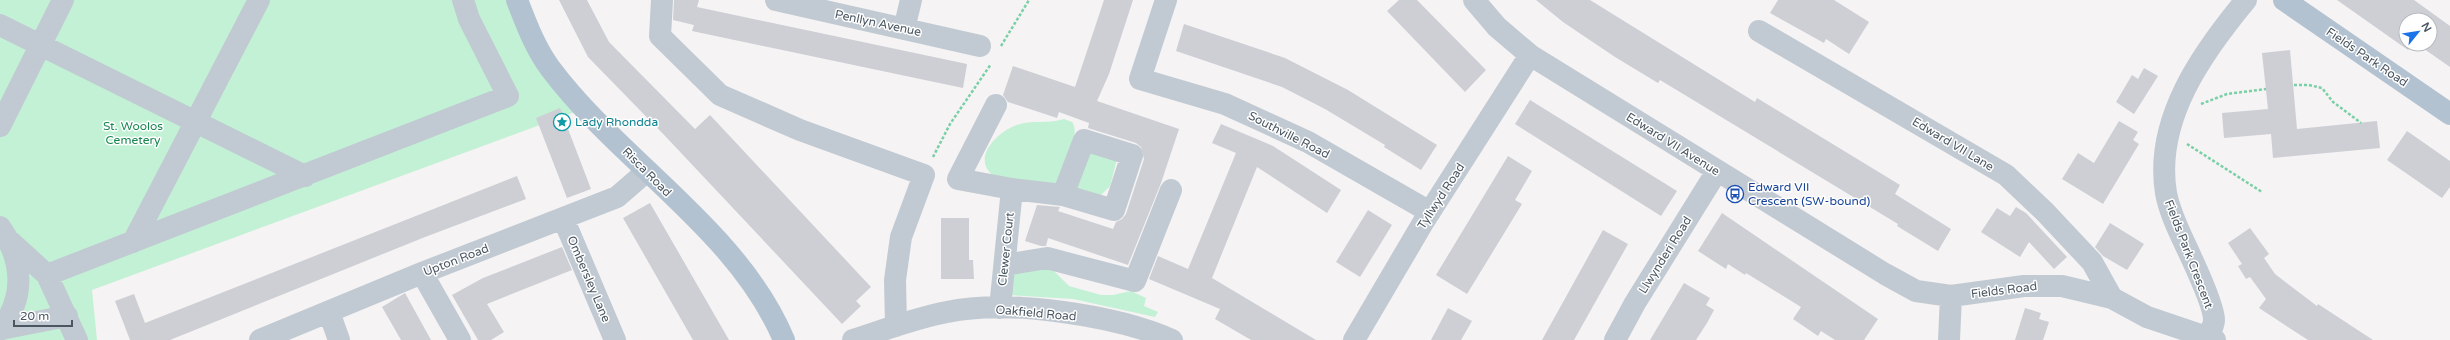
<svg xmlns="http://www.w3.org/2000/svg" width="2450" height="340" font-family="'Varela Round',sans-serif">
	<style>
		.green { fill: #c3f1d5 }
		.building { fill: #cdcfd5 }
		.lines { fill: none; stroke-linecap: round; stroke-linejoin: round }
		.path { stroke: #7ad0a6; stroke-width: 2.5; stroke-dasharray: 3 2; stroke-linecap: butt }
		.minor { stroke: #c1cad2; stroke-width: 22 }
		.major { stroke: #b3c2d1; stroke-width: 22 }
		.labels { text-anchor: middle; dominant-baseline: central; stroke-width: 3; stroke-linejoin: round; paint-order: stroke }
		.street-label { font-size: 12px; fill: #4a5661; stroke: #fff }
		.culture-label { font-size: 12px; fill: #0d838f; stroke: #fff; text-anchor: start }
		.park-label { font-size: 12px; fill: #17864f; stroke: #fff }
		.transit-label { font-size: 12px; fill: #164399; stroke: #fff; text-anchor: start }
	</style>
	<rect width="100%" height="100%" fill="#f5f3f3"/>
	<path class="green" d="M0,0h517l66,109 -491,181 5,50h-97z
		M1064,119l8,3c9,10 -7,51 -15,61 -13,0 -44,3 -56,-3 -31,-14 -12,-41 9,-52 18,-10 36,-3 54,-9z
		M1085,150l32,9 -7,27 -10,10 -23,-4 6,-39z
		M1019,266l34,4 16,16 32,9h12l18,-4 15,7 -2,8 14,6 -3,5 -82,-18 -63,-4 -4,-13z"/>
	<path class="building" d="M559,0h28l22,42 86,87 15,-14 161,172 -15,14 5,5 -19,18 -175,-186 -79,-81z
		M674,0h25l-2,7 270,57 -4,24 -271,-57 2,-6 -21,-5z
		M1104,0h29l-24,74 -12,27 82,28 -18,54 -33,82 -80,-27 -2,8h-5l-16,-5 12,-36 23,2 -2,4 55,18 3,-7 6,-3 4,-5 18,-55 -3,-12 -5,-4 -48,-15 1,-5 -30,-11 -2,6 -49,-16 -5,-7 10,-29 62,21z
		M1399,0h18l69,70 -21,22 -78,-81z
		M1536,0h54l165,102 2,-4 143,87 -5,9 56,35 -13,22 -41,-25 1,-2 -238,-144 -2,3 -43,-26 -52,-35z
		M1778,0h56l35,22 -20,32 -23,-15 -2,4 -54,-30z
		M2337,0h77l36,26v41l-33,-23h13v-24h-24v24h6l-4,6z
		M1184,24l101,34 63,32 89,55 -16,25 -37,-23 1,-2 -60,-36 -43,-22 -106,-36z
		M2290,50l7,79 80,-8 3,27 -107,10 -2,-24 -47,4 -2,-25 46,-4 -6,-56z
		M2144,68l14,8 -24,38 -18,-12 16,-27 6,4z
		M1530,100l147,91 -16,25 -146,-92z
		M560,108l31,81 -24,9 -31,-80z
		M2119,121l19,11 -5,8 6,4 -36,60 -41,-25 16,-26 16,10z
		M1221,124l52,22 68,44 -14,23 -70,-46 -45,111 104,62h-65l-36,-21 5,-10 -71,-30 9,-23 30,13 48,-116 -24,-10z
		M2407,131l43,30v26l-8,11 -55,-38z
		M1508,156l24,15 -17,29 7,4 -55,90 -31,-19z
		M517,176l9,23 -101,38 -255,103h-40l-15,-39 19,-7 11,29z
		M650,203l79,137h-36l-70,-122z
		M2016,207l10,6 41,44 -13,12 -25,-27 -9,15 -39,-25 16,-24 13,8z
		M1368,210l24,15 -32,52 -24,-15z
		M1722,213l156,106 -14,21h-29l-14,-9 -3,5 -25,-17 8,-12 -55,-34 -1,2 -17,-11 -2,5 -28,-18z
		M941,218h28v42h4l1,19h-33z
		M2110,223l34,21 -17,26 -24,-14 -8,-9z
		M2250,228l19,26 -5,4 11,16 42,32 1,-2 55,36h-65l-49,-32 7,-9 -16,-22 -4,2 -8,-13 4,-2 -14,-21z
		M1603,230l25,14 -54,96h-32z
		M562,247l10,23 -85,34 17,28 -13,8h-13l-26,-45 31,-17z
		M1684,283l26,15 -4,7 8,5 -7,13 -11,17h-46z
		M405,293l26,47h-30l-19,-33z
		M1448,308l24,13 -11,19h-30z
		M2025,308l16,5 -2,6 10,3 -6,18h-28z"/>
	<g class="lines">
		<path class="path" d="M1001,46l28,-46
			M2294,85h15l13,3 11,14 28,21
			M2201,104l26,-10 39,-5
			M2187,144l75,48
			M933,157l17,-33 41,-60"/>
		<path class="minor" d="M662,0l-2,36 60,59 80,35 124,45 -23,62 -6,43 1,46
			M776,0l204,46
			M1166,0l-26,79 85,25 83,38 122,70
			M1474,0l23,27 33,28 355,219 31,17 35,5 73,-10h38l50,12 35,19 68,23
			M0,25l305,151
			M904,29l7,-29
			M1759,31l247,144 39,37 47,50 20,36
			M996,105l-38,74 54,10
			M0,126l63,-126
			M563,218l52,122
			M0,227c23,33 26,70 0,103
			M11,242l36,33 30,65
			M133,242l126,-242
			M1005,265l42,-7 88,23 36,-91
			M422,273l38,67
			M47,275l461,-179 -39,-77 -6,-19
			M1000,308l12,-119 51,6 51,15 18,-55 -48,-15 -21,55
			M329,312l10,28
			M1,329l66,-13
			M2209,337c1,-5 5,-12 5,-17 0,-12 -17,-50 -23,-63 -9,-20 -21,-42 -25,-64 -12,-73 36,-140 80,-193
			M260,340l162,-67 195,-76 30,-26
			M853,340c31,-10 62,-22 94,-28 61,-13 168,3 225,28
			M1354,340l70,-119 106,-166
			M1615,340l20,-37 82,-132
			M1949,340l2,-44"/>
		<path class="major" d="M517,0c9,23 18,48 33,68 70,94 188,162 234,272
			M2284,0l166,114"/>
	</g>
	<defs>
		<g id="sight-ring" transform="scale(0.9)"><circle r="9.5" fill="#fff" stroke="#0f9aa8" stroke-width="1.5"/><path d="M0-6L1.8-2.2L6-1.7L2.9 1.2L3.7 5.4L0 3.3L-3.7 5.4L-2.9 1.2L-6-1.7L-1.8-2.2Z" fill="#0f9aa8"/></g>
		<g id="bus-ring" transform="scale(0.9)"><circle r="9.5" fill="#fff" stroke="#1a4fb4" stroke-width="1.5"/><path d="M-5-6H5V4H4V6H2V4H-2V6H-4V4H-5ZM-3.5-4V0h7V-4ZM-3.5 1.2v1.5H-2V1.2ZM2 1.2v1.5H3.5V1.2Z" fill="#1a4fb4"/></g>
	</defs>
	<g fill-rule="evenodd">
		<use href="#sight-ring" x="562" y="122"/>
		<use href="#bus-ring" x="1735" y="194"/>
	</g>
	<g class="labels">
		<g class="street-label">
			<text transform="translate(878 23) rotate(12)">Penllyn Avenue</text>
			<text transform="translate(2367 57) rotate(34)">Fields Park Road</text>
			<text transform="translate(1289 135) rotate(27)">Southville Road</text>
			<text transform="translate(1673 144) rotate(32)">Edward VII Avenue</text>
			<text transform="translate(1953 144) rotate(31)">Edward VII Lane</text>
			<text transform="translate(647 172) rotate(45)">Risca Road</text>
			<text transform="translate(1441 196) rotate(-57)">Tyllwyd Road</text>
			<text transform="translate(1006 249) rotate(-84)">Clewer Court</text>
			<text transform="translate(2189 254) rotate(69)">Fields Park Crescent</text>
			<text transform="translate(1665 255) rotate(-58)">Llwynderi Road</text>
			<text transform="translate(456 260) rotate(-21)">Upton Road</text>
			<text transform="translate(589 279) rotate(67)">Ombersley Lane</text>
			<text transform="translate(2004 290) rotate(-7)">Fields Road</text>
			<text transform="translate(1036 313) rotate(5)">Oakfield Road</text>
		</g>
		<g class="culture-label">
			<text x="575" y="122">Lady Rhondda</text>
		</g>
		<g class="park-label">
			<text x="133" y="126">St. Woolos<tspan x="133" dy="14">Cemetery</tspan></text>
		</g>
		<g class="transit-label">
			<text x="1748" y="187">Edward VII<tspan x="1748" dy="14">Crescent (SW-bound)</tspan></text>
		</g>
	</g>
	<g transform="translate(2418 32) rotate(60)"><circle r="19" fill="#ffffff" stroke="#b7bbc0"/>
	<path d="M0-3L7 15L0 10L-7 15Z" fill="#1a73e8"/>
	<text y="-6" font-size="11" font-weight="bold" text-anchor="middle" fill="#4a5661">N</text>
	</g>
	<path d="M14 320v6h58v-6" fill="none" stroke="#4a5661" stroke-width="2"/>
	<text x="20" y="320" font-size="12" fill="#4a5661" stroke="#ffffff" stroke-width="3" paint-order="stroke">20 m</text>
</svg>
